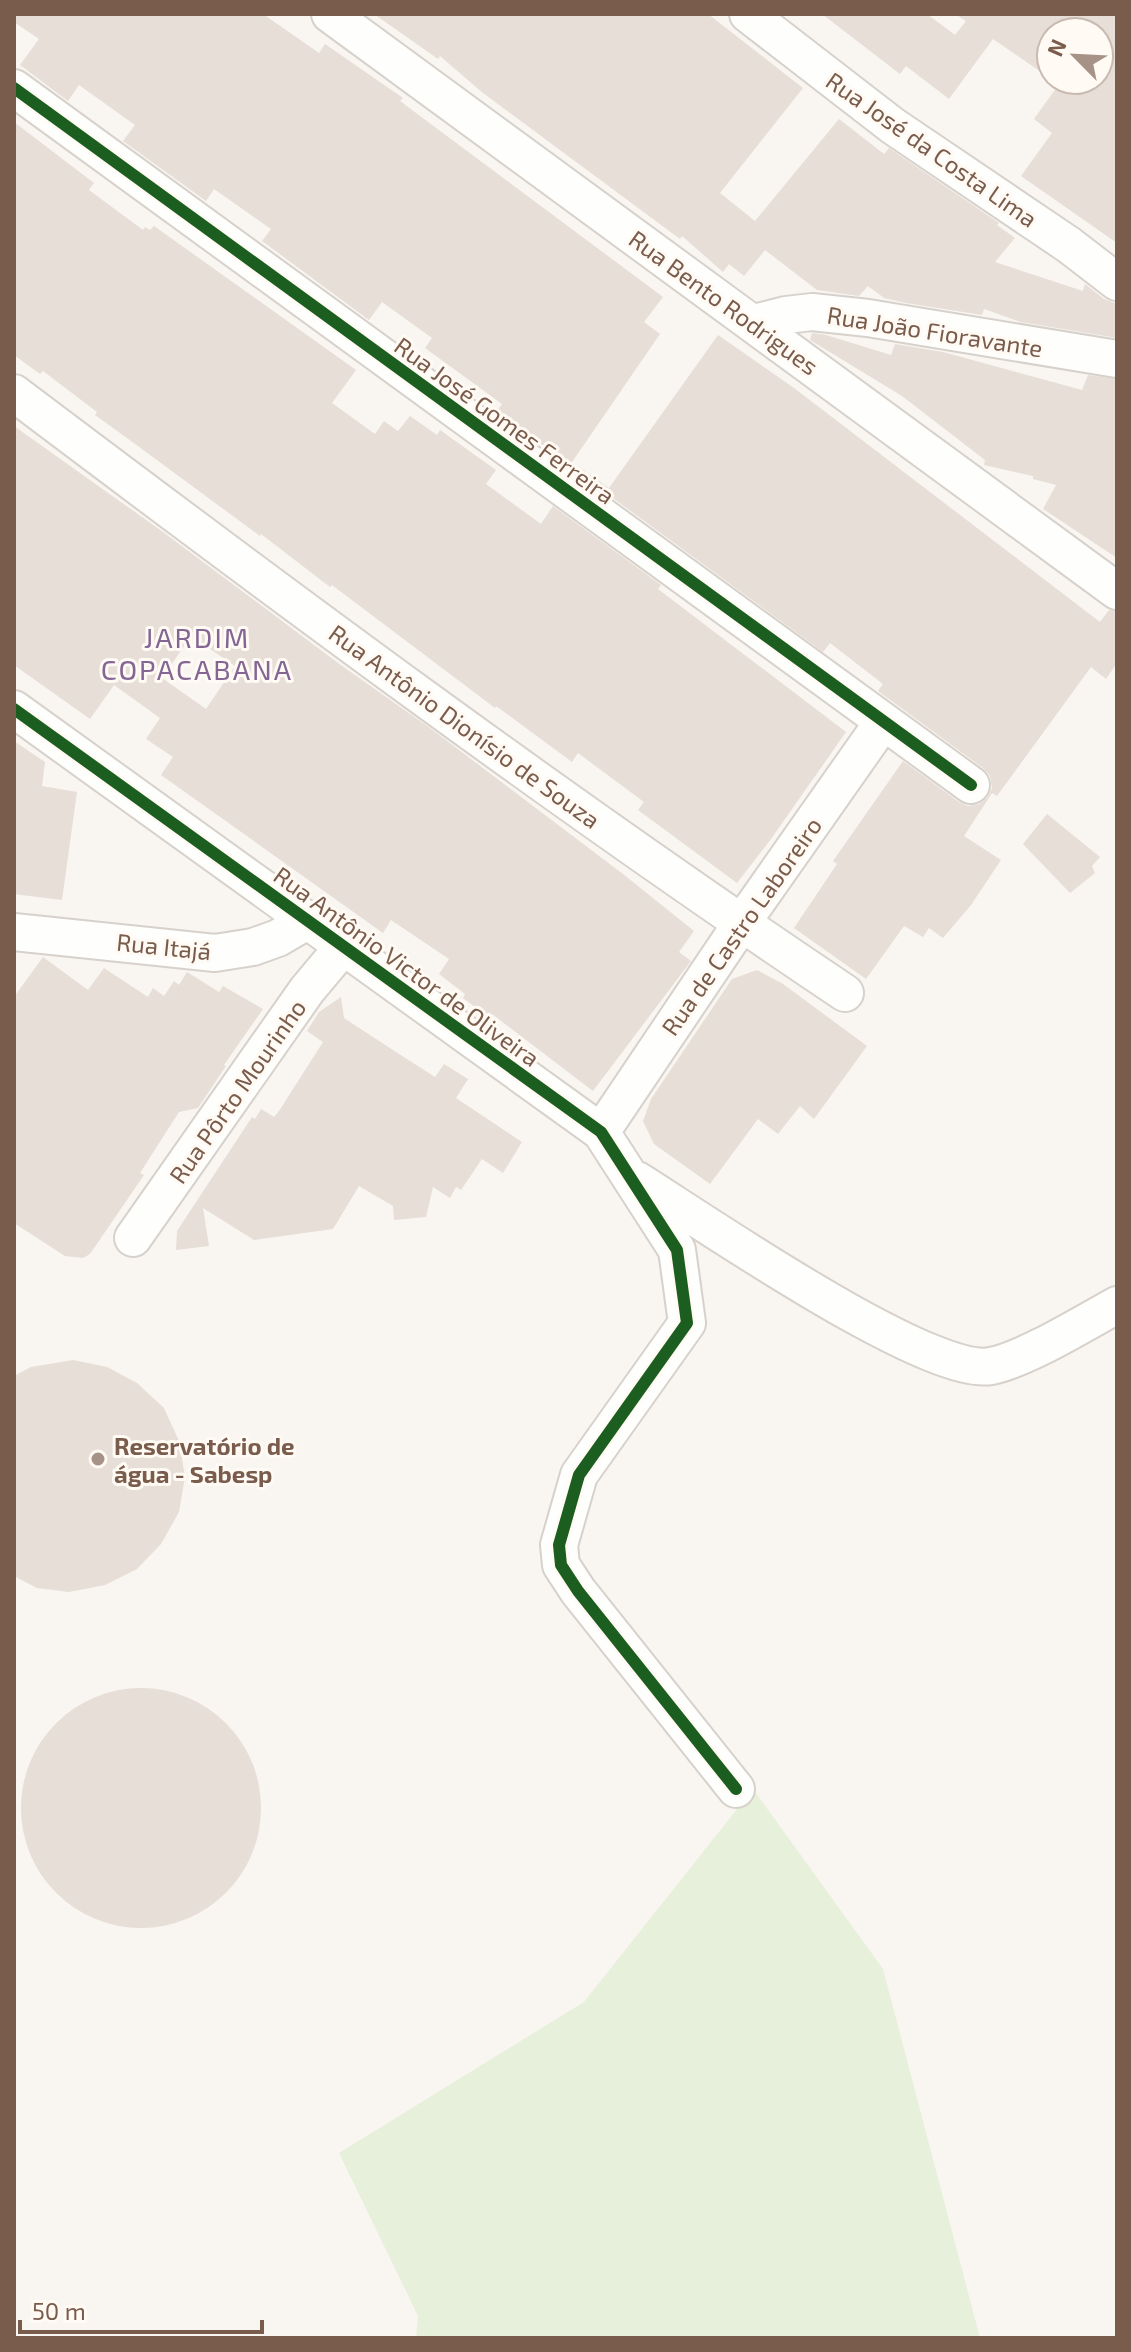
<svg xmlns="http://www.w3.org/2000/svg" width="1131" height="2352" font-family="'Exo 2',sans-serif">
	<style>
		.green { fill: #e7f0db }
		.building { fill: #e6ded7; fill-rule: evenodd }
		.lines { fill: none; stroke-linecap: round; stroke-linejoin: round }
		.street-casing { stroke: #d7d1cb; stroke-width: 40 }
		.street { stroke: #fefefd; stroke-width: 36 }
		.cycleway-casing { stroke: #fffaf3; stroke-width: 17 }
		.cycleway { stroke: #1b5e20; stroke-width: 12 }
		.poi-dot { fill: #a69286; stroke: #fffaf3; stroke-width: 3 }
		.labels { text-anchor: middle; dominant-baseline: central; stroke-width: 6; stroke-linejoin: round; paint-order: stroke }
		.street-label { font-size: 24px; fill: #7a5c4d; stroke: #fffaf3 }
		.poi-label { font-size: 24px; font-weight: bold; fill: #7a5c4d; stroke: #fffaf3; text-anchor: start }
		.quarter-label { font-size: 28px; letter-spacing: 2px; fill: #846695; stroke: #fffaf3 }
	</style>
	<rect width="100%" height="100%" fill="#f9f5f0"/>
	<path class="green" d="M753,1789l130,180 97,369h-564l2,-22 -79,-163 245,-151z"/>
	<path class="building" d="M14,14h249l56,39 6,-9 78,54 -3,3 263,196 -19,25 16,12 -90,131 -73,-54 5,-7 -77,-56 7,-10 -50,-36 -13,18 -107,-79 9,-12 -57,-40 -8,12 -83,-60 12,-16 -56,-40 -11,16 -48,-36 19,-26 -25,-17z
		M374,14h334l95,74 -83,105 35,28 84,-102 45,35 5,-6 110,75 -2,2 18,13 -20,24 88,29 2,-7 19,15 13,5v34l-96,-16 -37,-13 -2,6 -76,-12 -22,-5 -16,-12 -9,10 -42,-6 -52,-40 -21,26 -15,-12 -6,8 -41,-36 -2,3 -197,-146 -43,-37 -2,3z
		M822,14h105l28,21 11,-14 -11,-7h162v229l-96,-67 31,-43 -18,-14 25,-35 -6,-4h46v-48h-48v47l-58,-40 -44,60 -43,-33 -6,8z
		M14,122l80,61 -5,7 54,40 2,-3 5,3 4,-4 202,144 -24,33 43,31 9,-13 14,10 12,-15 27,19 3,-5 56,40 -10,14 55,40 12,-18 108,79 -3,4 188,143 -75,107 -34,44 -99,-73 6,-8 -66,-49 -6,9 -76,-56 -1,2 -163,-123 -2,2 -69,-53 -1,2 -133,-98 -32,-23 2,-3 -54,-41 -3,3 -26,-19z
		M812,333l14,2 65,20 4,-11 48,8 139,38 6,-15 29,4v179l-74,-49 13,-24 -23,-6v-3l-49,-11 1,-5 -83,-64 -92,-56z
		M718,335l76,53 306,234 9,-12 8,2v51l-11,16 -15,-12 -94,129 -5,-3 -28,43 37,24 -30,45 -28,33 -14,-10 -6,9 -19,-11 -38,53 -72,-51 43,-64 -4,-3 70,-100 56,41 9,4 11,-2 8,-6 5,-10 -2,-12 -7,-8 -105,-77 5,-7 -53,-41 -7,9 -247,-181 3,-4 30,21z
		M14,426l149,106 175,131 92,65 193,146 71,57 -15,21 12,9 -98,130 -101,-77 -2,4 -27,-20 2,-4 -26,-20 10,-15 -58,-39 -8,13 -222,-158 12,-18 -27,-18 14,-21 -46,-33 -24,34 -76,-54zM191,636l44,30 -29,43 -44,-31z
		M14,741l31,21 -3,24 35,6 -15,108 -48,-6z
		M1047,814l53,43 -8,9 3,7 -25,20 -47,-49z
		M43,957l45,33 16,-22 44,29 5,-9 11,8 10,-15 5,4 8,-13 32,20 4,-6 40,23 -39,56 2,1 -28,42 -19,4 -39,61 4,2 -54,79 -7,4 -18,-2 -51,-33v-226z
		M757,970l26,14 84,62 -53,73 -14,-13 -22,28 -20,-15 -48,65 -56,-40 -11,-23 8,-22 81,-120z
		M341,997l3,21 52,34 39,25 9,-13 24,15 -12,19 66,44 -19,31 -21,-14 -21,31 -5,-3 -6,11 -17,-11 -7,30 -32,3 -1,-14 -34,-20 -26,43 -79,11 -51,-32 6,38 -33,4 1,-19 75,-114 3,2 6,-10 13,8 5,-6 44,-69 -16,-11 12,-19z
		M73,1360l34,7 30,16 27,25 15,33 6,36 -6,35 -18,32 -24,25 -32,16 -36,7 -32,-4 -23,-12v-200l17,-9z
		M21 1808a120 120 0 1 1 240 0a120 120 0 1 1-240 0Z"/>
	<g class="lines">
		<g class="street-casing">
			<path id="street" d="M330,14l787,577
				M748,14l145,112 176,119 48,37
				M14,88l957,697
				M754,323l32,-8 26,-3 56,6 249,41
				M14,393c273,206 547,410 831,600
				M14,709l587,423 76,118 10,73 -108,152 -20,70 2,20 17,26 158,198
				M14,932l201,21 38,-6 25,-9 29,-17
				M601,1132l140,-208 142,-202
				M637,1180c61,38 292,198 354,186 35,-7 93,-43 126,-61
				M133,1238l174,-248 36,-43"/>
		</g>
		<use href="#street" class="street"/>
		<g class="cycleway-casing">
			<path id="cycleway" d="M14,88l957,697
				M14,709l587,423 76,118 10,73 -108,152 -20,70 2,20 17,26 158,198"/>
		</g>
		<use href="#cycleway" class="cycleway"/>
	</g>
	<circle class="poi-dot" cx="98" cy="1459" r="8"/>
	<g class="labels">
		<g class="street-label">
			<text transform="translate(932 149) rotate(35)">Rua José da Costa Lima</text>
			<text transform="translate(724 302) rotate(36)">Rua Bento Rodrigues</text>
			<text transform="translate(935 331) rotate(9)">Rua João Fioravante</text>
			<text transform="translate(505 420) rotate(36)">Rua José Gomes Ferreira</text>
			<text transform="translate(465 726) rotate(36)">Rua Antônio Dionísio de Souza</text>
			<text transform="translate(741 926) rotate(-55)">Rua de Castro Laboreiro</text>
			<text transform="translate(164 946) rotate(6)">Rua Itajá</text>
			<text transform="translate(407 966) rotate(36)">Rua Antônio Victor de Oliveira</text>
			<text transform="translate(237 1091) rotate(-55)">Rua Pôrto Mourinho</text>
		</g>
		<g class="poi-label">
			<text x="114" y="1445">Reservatório de<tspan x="114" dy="28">água - Sabesp</tspan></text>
		</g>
		<g class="quarter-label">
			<text x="197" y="637">JARDIM<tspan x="197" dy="32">COPACABANA</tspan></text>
		</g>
	</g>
	<rect width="1131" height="2352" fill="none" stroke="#7a5c4d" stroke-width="32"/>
	<g transform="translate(1075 56) rotate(294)"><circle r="38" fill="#fffaf3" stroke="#cabbb1" stroke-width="2"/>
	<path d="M0-6L14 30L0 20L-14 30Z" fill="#a69286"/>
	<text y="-12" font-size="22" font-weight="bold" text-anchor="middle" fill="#7a5c4d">N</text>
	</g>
	<path d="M20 2320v12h242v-12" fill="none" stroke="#7a5c4d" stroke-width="4"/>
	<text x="32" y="2320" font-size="24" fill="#7a5c4d" stroke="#fffaf3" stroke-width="6" paint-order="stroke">50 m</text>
</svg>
